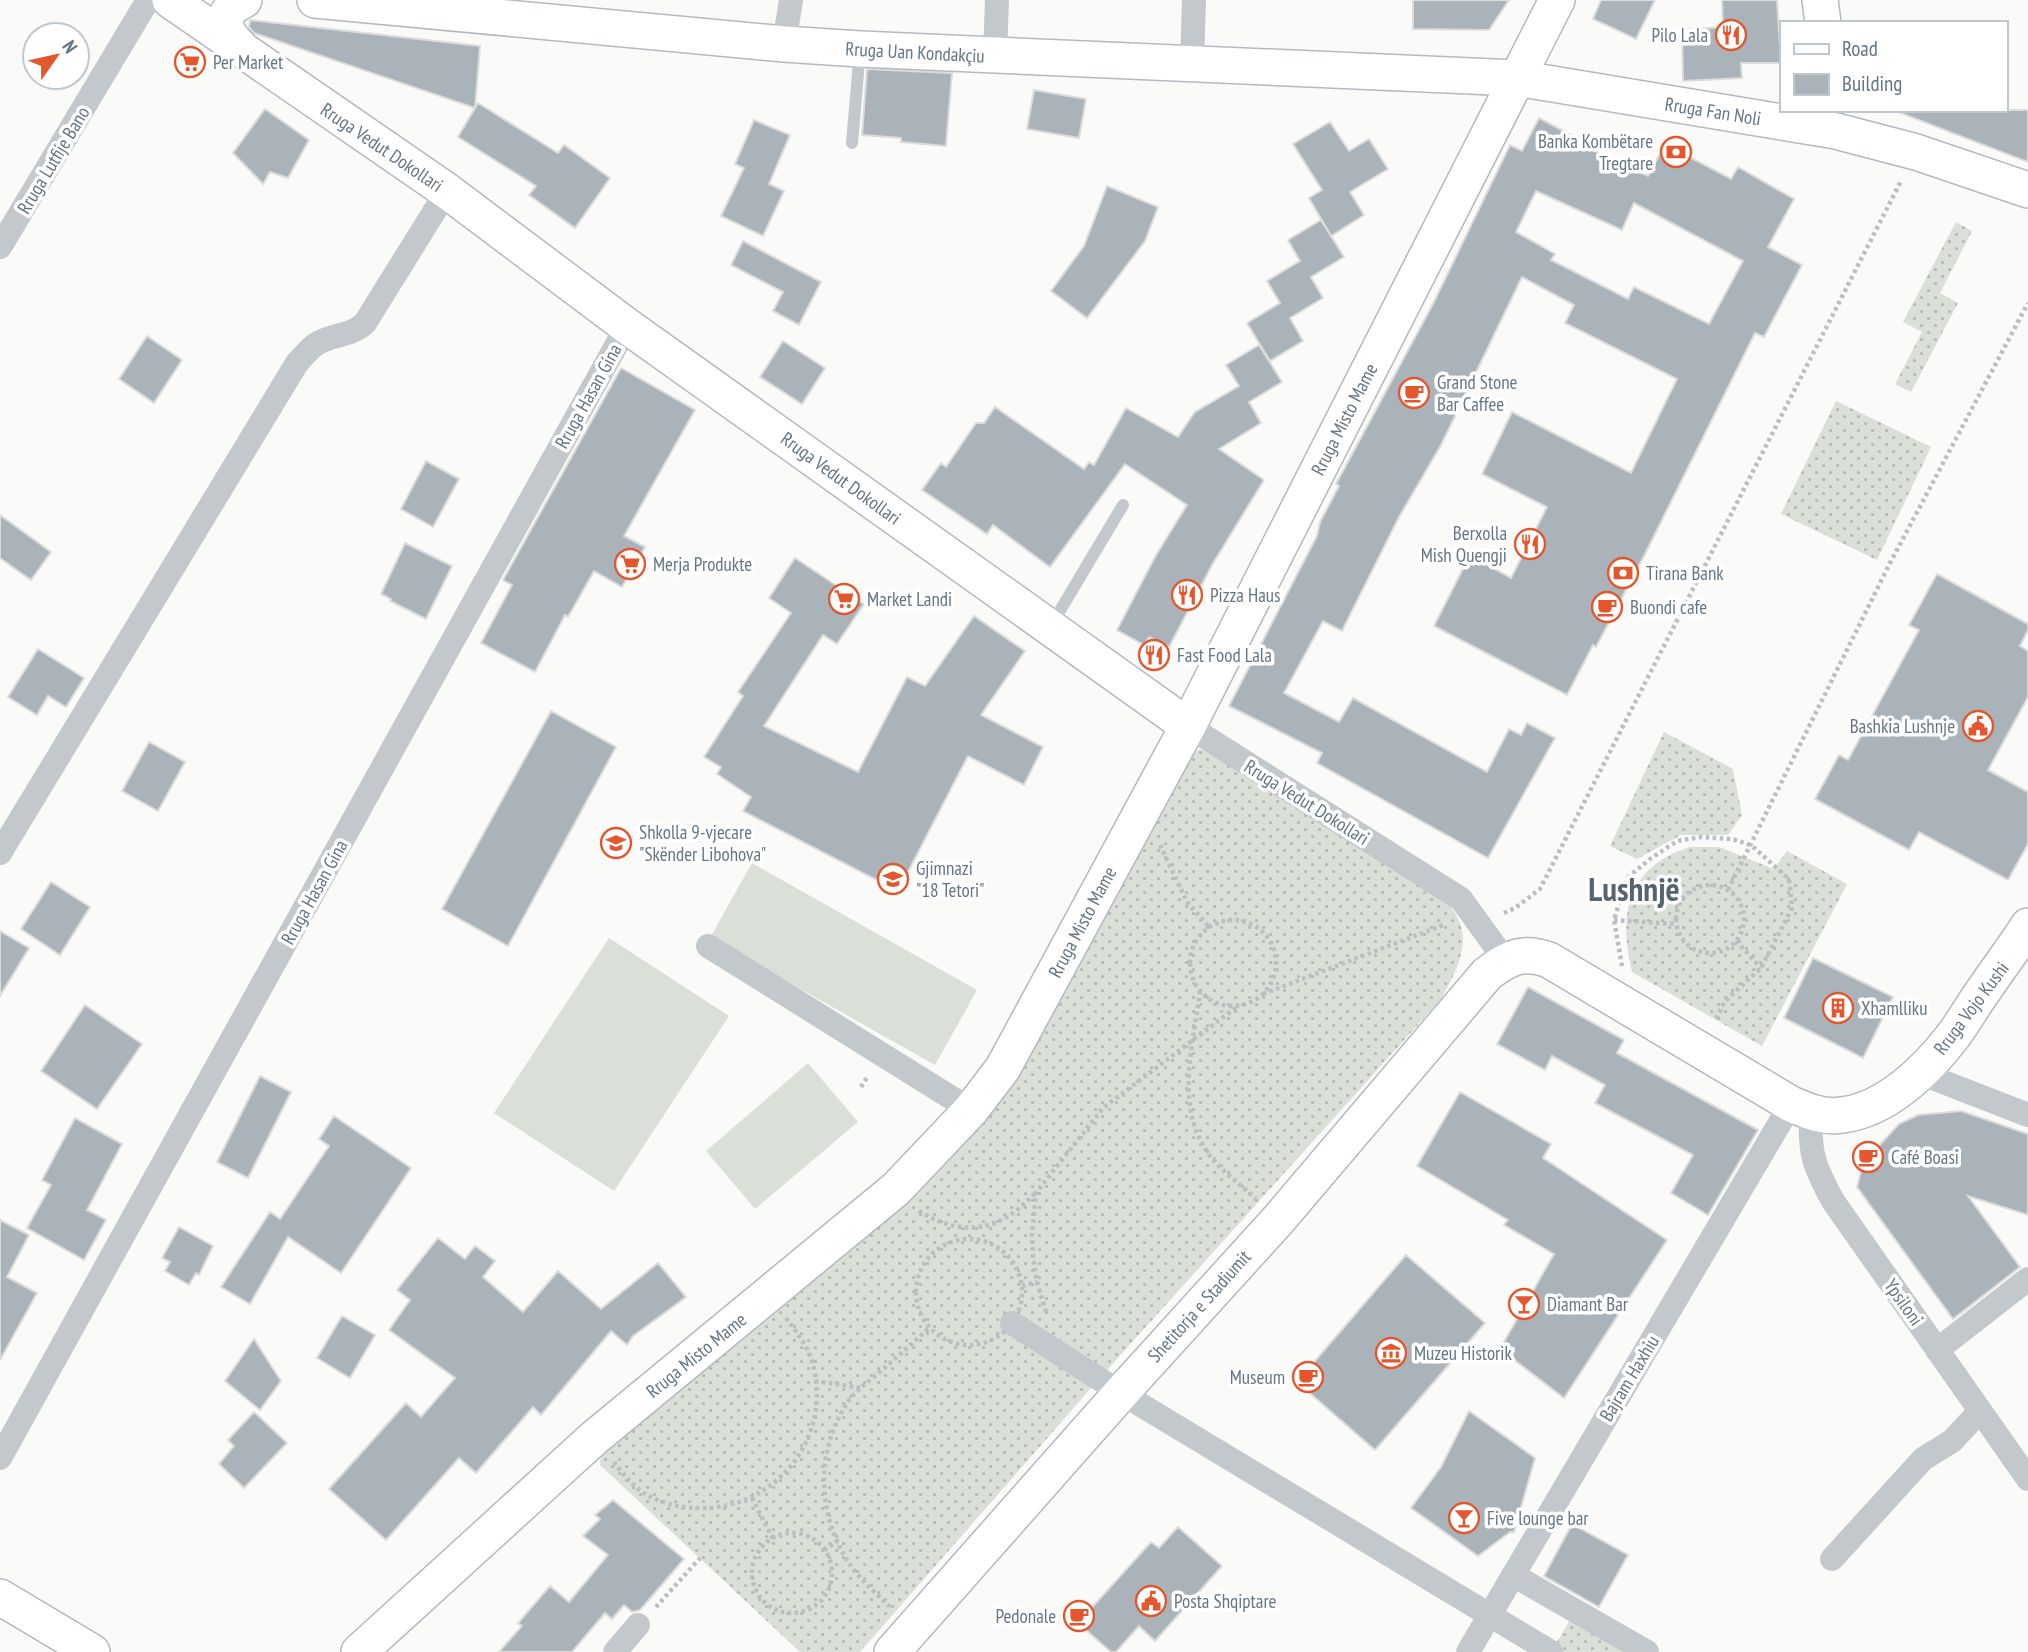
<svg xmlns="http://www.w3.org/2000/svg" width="2028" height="1652" font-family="'PT Sans Narrow',sans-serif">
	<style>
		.grass { fill: url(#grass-dots) }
		.garden { fill: #dadfd7 }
		.building { fill: #aab3b9; stroke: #dcdcda; stroke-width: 2; fill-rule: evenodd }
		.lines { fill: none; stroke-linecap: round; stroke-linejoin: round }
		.secondary-casing { stroke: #b3babf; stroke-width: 38 }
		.path { stroke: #bbbfc2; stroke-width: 4.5; stroke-dasharray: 3.5 3.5; stroke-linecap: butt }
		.lane { stroke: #c3c8cc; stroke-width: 12 }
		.street { stroke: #c3c8cc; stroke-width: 24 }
		.secondary { stroke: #fff; stroke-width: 35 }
		.labels { text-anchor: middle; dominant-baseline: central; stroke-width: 7; stroke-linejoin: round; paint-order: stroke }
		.poi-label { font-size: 19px; fill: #657683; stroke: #fff; text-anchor: start }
		.street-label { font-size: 19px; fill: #657683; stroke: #fff }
		.town-label { font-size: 33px; font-weight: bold; fill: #57646e; stroke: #fff }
	</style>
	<defs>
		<pattern id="grass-dots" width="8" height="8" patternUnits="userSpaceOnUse" patternTransform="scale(1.75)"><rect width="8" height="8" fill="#dadfd7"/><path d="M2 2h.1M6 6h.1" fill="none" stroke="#b4b9b4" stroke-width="1.8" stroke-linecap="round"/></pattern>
	</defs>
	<rect width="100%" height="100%" fill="#fafaf8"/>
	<path class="grass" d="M1956,222l16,9 -32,62 18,10 -47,89 -16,-8 27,-52 -19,-10z
		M1836,401l95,46 -54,113 -96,-46z
		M1664,732l69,37 9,46 -14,20h-47l-44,24 -27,-13z
		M1200,749l12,3 226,138c7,10 18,21 22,33 10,25 -7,53 -18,75l-343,381 -239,273h-60l-200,-187 1,-17 282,-229 24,-15 33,-34 79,-95 41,-74 90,-177 41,-70z
		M1690,847h29l55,22 13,-18 60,33 -85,162 -130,-74c-14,-59 -5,-105 58,-125z
		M1571,1618l59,34h-79z"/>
	<path class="garden" d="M752,863l225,127 -42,75 -225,-127z
		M609,938l120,78 -115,175 -120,-78z
		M808,1063l50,59 -103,87 -49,-58z"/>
	<path class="building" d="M1413,0h96l-20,30 -76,-1z
		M1601,0h54l-19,39 -43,-20z
		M1722,0h55l4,63h-40l1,15 -59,3 -1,-51 41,-3z
		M250,20l230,26 -5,62 -221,-75 -5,-6z
		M867,69l85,4 -6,73 -45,-4v-4l-39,-3z
		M1034,90l52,9 -7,39 -52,-9z
		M478,103l80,50 6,-8 46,33 -35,50 -46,-33 7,-9 -78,-49z
		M265,109l44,31 -21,38 -18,-6 -7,12 -30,-31z
		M1899,110h129v52l-130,-50z
		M1539,118l32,17 -2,4 79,37 17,-32 66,35 7,-12 56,32 -26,48 34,18 -38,72 -9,-4 -111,223 -48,91 -3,-2 -26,50 -133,-69 36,-71 41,23 36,-71 -65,-33 30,-62 119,61 46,-94 -112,-56 9,-18 -52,-28 -81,168 -42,72 -57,114 -19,-10 -39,72 55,29 14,-24 134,74 22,-43 12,6 6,-12 28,15 -67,120 -171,-95 5,-10 -93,-47 88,-170 3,-14 19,-36 -3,-2 97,-180 77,-159 12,6zM1536,191l86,39 12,-27 109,58 -34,63 -75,-37 -6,12 -77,-39 4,-6 -39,-22z
		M754,120l36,15 -21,49 15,7 -21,45 -42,-20 23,-48 -9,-4z
		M1330,122l19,29 20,-12 19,30 -38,23 14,23 -33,21 -22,-38 13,-8 -29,-46z
		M1107,186l51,21 -13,34 -58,77 -36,-27 33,-45z
		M1321,220l23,37 -33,20 12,21 -33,20 13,23 -33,20 -23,-38 33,-20 -13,-22 33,-20 -12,-21z
		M743,241l78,41 -22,43 -26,-14 10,-19 -52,-27z
		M147,336l35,24 -28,43 -35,-24z
		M783,341l42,27 -23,36 -42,-27z
		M1259,345l23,37 -33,20 12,21 -42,26 45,31 -52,85 -43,82 -20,-10 -5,8 -27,-15 38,-73 32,-52 -62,-41 -75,103 -57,-42 -6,9 -65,-44 19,-27 5,4 30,-44h8l11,-16 89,62 5,-7 5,3 32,-57 52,29 17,-25 44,-26 -13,-21z
		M621,368l74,42 -71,126 21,11 -23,40 -28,-16 -26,46 -3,-2 -30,57 -54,-29 31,-58 -9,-5z
		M426,461l33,18 -26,48 -32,-18z
		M0,515l51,37 -20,28 -31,-22z
		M405,543l47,23 -26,53 -36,-18 1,-2 -10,-5z
		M795,558l69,46 -27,40 -14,-9 -59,91 94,46 49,-95 18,9 49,-70 51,35 -44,64 62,32 -19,38 -56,-29 -70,135 -155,-80 8,-14 -34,-23 4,-7 -17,-10 39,-61 -5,-4 53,-79 -22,-15z
		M1937,574l91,50v6l-8,16 8,5v46l-40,73 40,22v52l-20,36 -89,-48 -10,18 -94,-51 24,-44 9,5 71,-130 -10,-5z
		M38,649l46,29 -18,29 -18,-11 -11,19 -29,-18z
		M551,711l65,36 -108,199 -66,-37z
		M149,742l36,20 -27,49 -36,-20z
		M51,882l39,25 -30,48 -39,-26z
		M0,931l29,17 -29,48z
		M1813,958l80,39 -30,61 -79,-40z
		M1528,987l96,53 -7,13 141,77 -50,85 -37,-22 22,-38 -98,-52 10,-18 -53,-29 -7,14 -48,-26z
		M85,1005l57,39 -45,65 -56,-38z
		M260,1076l31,16 -43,86 -31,-16z
		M1460,1092l91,52 -8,14 124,82 -103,158 -64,-49 54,-95 -50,-29 4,-5 -91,-54z
		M1961,1111l67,23v81l-60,-19 52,71 -67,52 -96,-132 6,-24 36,-39 19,-9z
		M334,1116l77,52 -70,105 -53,-36 -38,67 -29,-17 49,-75 10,7 49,-73 -10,-7z
		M75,1118l47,26 -35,66 19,10 -22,40 -57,-32 24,-43 -9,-5z
		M0,1220l29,15 -22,42 30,16 -37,67z
		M179,1227l34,19 -14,29 -3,-2 -7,12 -24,-14 5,-9 -8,-4z
		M438,1238l27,21 10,-13 20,15 -12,16 40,35 35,-41 43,38 57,-46 28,34 -53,39 -6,9 -16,-14 -70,84 -8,-8 -57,66 -17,-15 -73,82 -57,-51 77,-86 15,14 34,-39 -66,-48 21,-30 -13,-10z
		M1406,1255l79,68 -110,127 -78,-68z
		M342,1316l33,19 -25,43 -33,-20z
		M254,1339l27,42 -21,29 -35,-29z
		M1469,1411l66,47 -21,74h-4l-32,24 -67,-48 30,-41z
		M254,1412l33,31 -43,45 -25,-24 15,-18 -6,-6z
		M613,1500l71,59 -44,51 -8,2 -8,-7 -12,14 -7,-6 -33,39h-73l23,-26 -4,-3 32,-37 19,16 39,-47 -25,-19 17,-17 -5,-4z
		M1572,1524l56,31 -29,52 -55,-31z
		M1178,1527l44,39 -67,75 -16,-15 -23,26h-5l-33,-29 73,-81 8,6z"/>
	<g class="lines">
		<g class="secondary-casing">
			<path id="secondary" d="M170,0l277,191 180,135 561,400
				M315,0l469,44 76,5 656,29 320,53 80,21 112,38
				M1820,0l3,23
				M241,48c-19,-17 -23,-36 3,-48
				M0,1597l92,55
				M359,1652l235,-214 302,-249 75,-79 32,-42 185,-342 369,-726
				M892,1652l229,-259 158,-174 208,-245c21,-16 36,-24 62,-14l242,144c16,7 33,14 51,11 44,-5 85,-45 111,-79 12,-16 21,-33 33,-49 14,-21 29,-40 42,-61"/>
		</g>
		<path class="path" d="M1160,845l27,57 22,25
			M1676 919a34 34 0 1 1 68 0a34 34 0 1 1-68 0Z
			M1728,890l161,-325 139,-262
			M1504,913l11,-5 25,-19 361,-708
			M1614,920l62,4
			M1190 963a43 43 0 1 1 86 0a43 43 0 1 1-86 0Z
			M1736,941l25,27
			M1622,966l-8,-46 13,-42 23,-19 27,-18 24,-4 31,2 19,6 38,34 3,29 -31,60 -36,33 -10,20
			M1200,991c-6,50 -24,108 3,154 11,21 36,38 53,54
			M1263,994l183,-70
			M861,1087l7,-11
			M919,1211c44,27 81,21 116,-18
			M916 1292a53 53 0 1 1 106 0a53 53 0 1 1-106 0Z
			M1022,1286l15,-4
			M1046,1312l-9,-30 -4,-25 -1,-22 4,-42 67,-85 135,-102
			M815,1381l47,7
			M614,1462c6,8 13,17 21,24 16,15 42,22 64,22 73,2 132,-66 115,-139 -4,-20 -16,-35 -28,-51
			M752,1498l21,41
			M752 1573a40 40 0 1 1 80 0a40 40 0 1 1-80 0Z
			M824,1550l13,-8
			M656,1607l44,-49
			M890,1607c-15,-15 -32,-29 -43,-47 -31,-49 -31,-114 3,-161 8,-11 22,-20 32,-29 16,-14 32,-28 48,-43"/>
		<path class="lane" d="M852,143l8,-93
			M1052,624l71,-119"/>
		<path class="street" d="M784,44l7,-44
			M995,55l2,-55
			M1192,64l2,-64
			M0,247l148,-247
			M1188,726l273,173 44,61
			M0,853l297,-490c6,-6 13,-16 21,-20 16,-9 33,-7 47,-20l82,-132
			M708,946l263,164
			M1920,1073l108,42
			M1811,1113c-2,41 3,53 22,88l195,278
			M1012,1323l109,70 430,259
			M1937,1350l91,-71
			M0,1458l627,-1132
			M1832,1559l91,-100 29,-18 28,-30
			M1513,1575l134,77
			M615,1652l23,-27
			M1468,1652l323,-548"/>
		<use href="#secondary" class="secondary"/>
	</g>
	<defs>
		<g id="restaurant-ring" transform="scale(1.575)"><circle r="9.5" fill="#fff" stroke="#e4572e" stroke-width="1.5"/><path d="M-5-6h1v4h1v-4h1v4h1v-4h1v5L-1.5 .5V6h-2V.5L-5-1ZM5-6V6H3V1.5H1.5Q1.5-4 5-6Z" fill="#e4572e"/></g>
		<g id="supermarket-ring" transform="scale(1.575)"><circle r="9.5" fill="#fff" stroke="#e4572e" stroke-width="1.5"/><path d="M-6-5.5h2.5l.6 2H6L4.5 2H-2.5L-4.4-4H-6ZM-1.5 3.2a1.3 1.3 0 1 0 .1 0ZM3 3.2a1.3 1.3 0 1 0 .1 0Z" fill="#e4572e"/></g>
		<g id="bank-ring" transform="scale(1.575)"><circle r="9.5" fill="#fff" stroke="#e4572e" stroke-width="1.5"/><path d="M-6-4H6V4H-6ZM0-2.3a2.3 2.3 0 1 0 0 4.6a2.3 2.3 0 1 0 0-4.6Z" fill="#e4572e"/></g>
		<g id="cafe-ring" transform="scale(1.575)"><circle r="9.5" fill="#fff" stroke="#e4572e" stroke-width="1.5"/><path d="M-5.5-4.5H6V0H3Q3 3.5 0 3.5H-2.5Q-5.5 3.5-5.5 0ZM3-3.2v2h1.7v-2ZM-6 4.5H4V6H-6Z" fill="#e4572e"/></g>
		<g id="civic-ring" transform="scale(1.575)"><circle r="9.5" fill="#fff" stroke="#e4572e" stroke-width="1.5"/><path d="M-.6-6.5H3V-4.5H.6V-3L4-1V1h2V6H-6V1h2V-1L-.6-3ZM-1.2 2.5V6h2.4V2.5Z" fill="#e4572e"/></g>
		<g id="school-ring" transform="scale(1.575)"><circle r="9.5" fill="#fff" stroke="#e4572e" stroke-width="1.5"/><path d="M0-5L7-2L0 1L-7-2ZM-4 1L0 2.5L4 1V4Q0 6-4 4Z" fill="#e4572e"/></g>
		<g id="building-ring" transform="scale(1.575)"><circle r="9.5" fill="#fff" stroke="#e4572e" stroke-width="1.5"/><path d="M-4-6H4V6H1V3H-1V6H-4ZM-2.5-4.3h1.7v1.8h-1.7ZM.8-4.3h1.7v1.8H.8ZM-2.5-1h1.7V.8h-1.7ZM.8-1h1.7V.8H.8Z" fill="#e4572e"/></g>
		<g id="bar-ring" transform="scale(1.575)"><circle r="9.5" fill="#fff" stroke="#e4572e" stroke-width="1.5"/><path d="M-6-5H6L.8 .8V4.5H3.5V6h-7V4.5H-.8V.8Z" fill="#e4572e"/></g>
		<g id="museum-ring" transform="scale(1.575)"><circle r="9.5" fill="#fff" stroke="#e4572e" stroke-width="1.5"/><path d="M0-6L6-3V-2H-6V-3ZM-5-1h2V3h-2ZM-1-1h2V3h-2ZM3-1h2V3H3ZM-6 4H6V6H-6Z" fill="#e4572e"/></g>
	</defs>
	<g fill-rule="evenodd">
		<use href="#restaurant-ring" x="1731" y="35"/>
		<use href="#supermarket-ring" x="190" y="62"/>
		<use href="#bank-ring" x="1676" y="152"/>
		<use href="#cafe-ring" x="1414" y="393"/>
		<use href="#restaurant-ring" x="1530" y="544"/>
		<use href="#supermarket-ring" x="630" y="564"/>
		<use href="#bank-ring" x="1623" y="573"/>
		<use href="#restaurant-ring" x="1187" y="595"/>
		<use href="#supermarket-ring" x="844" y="599"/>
		<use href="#cafe-ring" x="1607" y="607"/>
		<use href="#restaurant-ring" x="1154" y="655"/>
		<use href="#civic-ring" x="1978" y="726"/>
		<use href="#school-ring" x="616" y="843"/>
		<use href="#school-ring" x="893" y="879"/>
		<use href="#building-ring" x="1838" y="1008"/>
		<use href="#cafe-ring" x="1868" y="1157"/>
		<use href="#bar-ring" x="1524" y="1304"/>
		<use href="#museum-ring" x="1391" y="1353"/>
		<use href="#cafe-ring" x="1308" y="1377"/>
		<use href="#bar-ring" x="1464" y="1518"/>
		<use href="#civic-ring" x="1151" y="1601"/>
		<use href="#cafe-ring" x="1079" y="1616"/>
	</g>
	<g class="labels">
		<g class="poi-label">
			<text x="1708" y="35" text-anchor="end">Pilo Lala</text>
			<text x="213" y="62">Per Market</text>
			<text x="1653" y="141" text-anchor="end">Banka Kombëtare<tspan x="1653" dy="22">Tregtare</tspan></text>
			<text x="1437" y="382">Grand Stone<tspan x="1437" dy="22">Bar Caffee</tspan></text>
			<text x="1507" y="533" text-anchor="end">Berxolla<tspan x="1507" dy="22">Mish Quengji</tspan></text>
			<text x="653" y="564">Merja Produkte</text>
			<text x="1646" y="573">Tirana Bank</text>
			<text x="1210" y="595">Pizza Haus</text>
			<text x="867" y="599">Market Landi</text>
			<text x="1630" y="607">Buondi cafe</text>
			<text x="1177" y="655">Fast Food Lala</text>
			<text x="1955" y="726" text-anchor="end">Bashkia Lushnje</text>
			<text x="639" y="832">Shkolla 9-vjecare<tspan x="639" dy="22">"Skënder Libohova"</tspan></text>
			<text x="916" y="868">Gjimnazi<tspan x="916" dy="22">"18 Tetori"</tspan></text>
			<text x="1861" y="1008">Xhamlliku</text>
			<text x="1891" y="1157">Café Boasi</text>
			<text x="1547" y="1304">Diamant Bar</text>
			<text x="1414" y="1353">Muzeu Historik</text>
			<text x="1285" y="1377" text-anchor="end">Museum</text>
			<text x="1487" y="1518">Five lounge bar</text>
			<text x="1174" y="1601">Posta Shqiptare</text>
			<text x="1056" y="1616" text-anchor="end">Pedonale</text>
		</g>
		<g class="street-label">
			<text transform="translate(915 52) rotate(3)">Rruga Uan Kondakçiu</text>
			<text transform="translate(1713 111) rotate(9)">Rruga Fan Noli</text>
			<text transform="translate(382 147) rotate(34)">Rruga Vedut Dokollari</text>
			<text transform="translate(53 160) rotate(-59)">Rruga Lutfije Bano</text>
			<text transform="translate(588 396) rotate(-61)">Rruga Hasan Gina</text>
			<text transform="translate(1344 419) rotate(-63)">Rruga Misto Mame</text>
			<text transform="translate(841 478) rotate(36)">Rruga Vedut Dokollari</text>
			<text transform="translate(1307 802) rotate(32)">Rruga Vedut Dokollari</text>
			<text transform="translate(314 892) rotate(-61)">Rruga Hasan Gina</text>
			<text transform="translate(1082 922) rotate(-62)">Rruga Misto Mame</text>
			<text transform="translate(1971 1008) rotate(-53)">Rruga Vojo Kushi</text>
			<text transform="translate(1904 1302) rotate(55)">Ypsiloni</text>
			<text transform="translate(1199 1306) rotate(-48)">Shetitorja e Stadiumit</text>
			<text transform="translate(696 1355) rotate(-39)">Rruga Misto Mame</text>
			<text transform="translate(1629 1378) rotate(-59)">Bajram Haxhiu</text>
		</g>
		<g class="town-label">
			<text x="1634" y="888">Lushnjë</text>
		</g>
	</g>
	<rect x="1780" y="21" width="228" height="91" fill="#ffffff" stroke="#c1c8cd" stroke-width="2"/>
	<rect x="1794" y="44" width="35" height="10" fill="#ffffff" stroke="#c1c8cd" stroke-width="2"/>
	<text x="1842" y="56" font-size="21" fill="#657683">Road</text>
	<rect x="1794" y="74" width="35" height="21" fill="#aab3b9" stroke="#c1c8cd" stroke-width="2"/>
	<text x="1842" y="91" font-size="21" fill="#657683">Building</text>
	<g transform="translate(56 56) rotate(56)"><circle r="33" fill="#ffffff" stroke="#c1c8cd" stroke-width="2"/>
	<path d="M0-5L12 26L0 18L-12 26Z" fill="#e4572e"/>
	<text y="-10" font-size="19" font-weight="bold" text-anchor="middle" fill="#657683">N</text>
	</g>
</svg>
